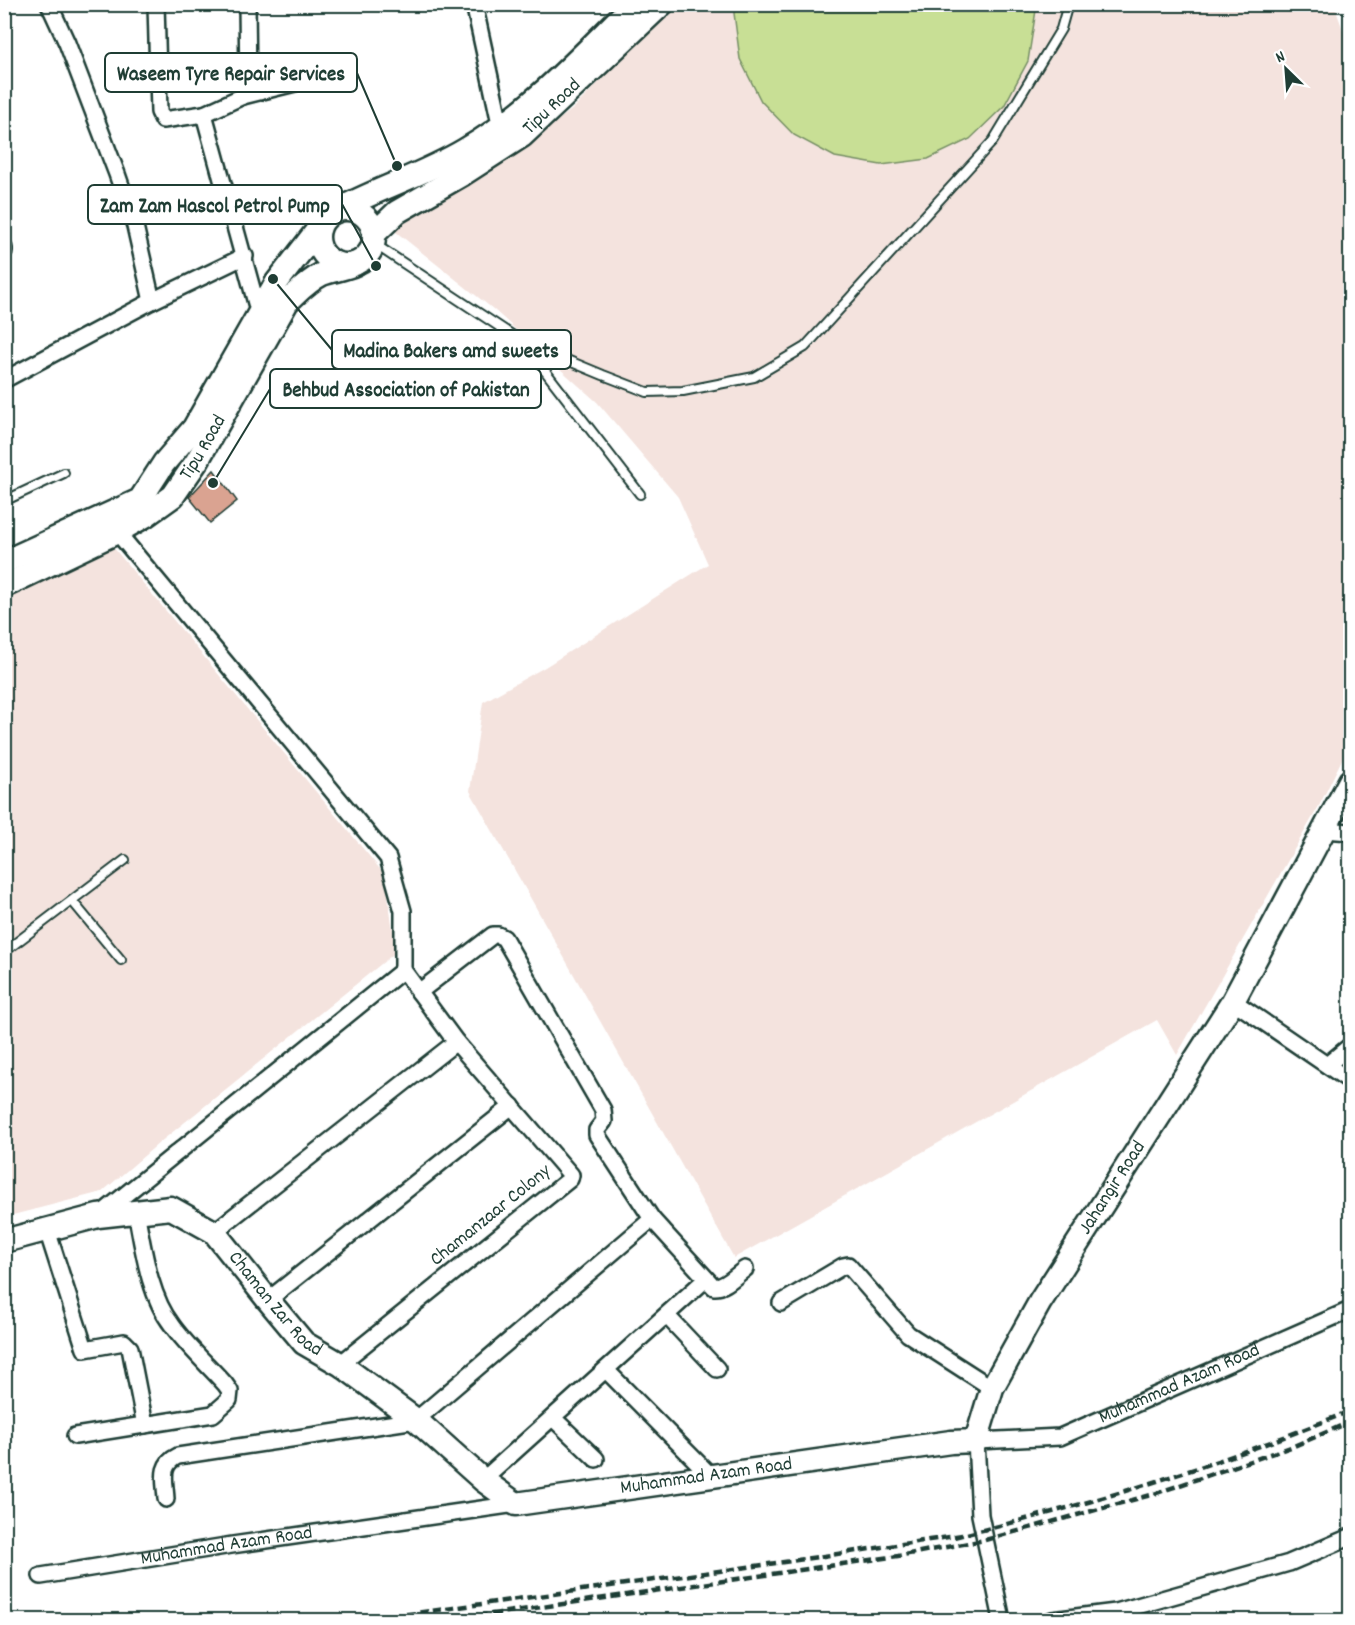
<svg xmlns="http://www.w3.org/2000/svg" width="1355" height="1625" font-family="Dekko,sans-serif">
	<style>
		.built { fill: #f4e3de }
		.green { fill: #c8df95; stroke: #748e64; stroke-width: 1.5 }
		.building { fill: #daa391; stroke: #1f3d34; stroke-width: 1.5 }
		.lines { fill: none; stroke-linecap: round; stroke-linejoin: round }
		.lane-casing { stroke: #1f3d34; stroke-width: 12 }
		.street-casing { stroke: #1f3d34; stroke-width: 20 }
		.secondary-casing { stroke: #1f3d34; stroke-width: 27 }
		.lane { stroke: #fff; stroke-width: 8 }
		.street { stroke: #fff; stroke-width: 15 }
		.secondary { stroke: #fff; stroke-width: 22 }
		.rail { stroke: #1f3d34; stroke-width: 4.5; stroke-dasharray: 9 4.5; stroke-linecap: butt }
		.labels { text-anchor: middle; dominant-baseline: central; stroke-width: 4.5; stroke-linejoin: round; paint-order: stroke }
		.street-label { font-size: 20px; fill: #1f3d34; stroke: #fff }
		.leader { fill: none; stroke: #1f3d34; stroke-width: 2 }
		.callout-dot { fill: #1f3d34; stroke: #fff; stroke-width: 2 }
		.callout { fill: #fff; stroke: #1f3d34; stroke-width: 2 }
		.callout-label { font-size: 21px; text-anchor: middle; font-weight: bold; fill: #1f3d34 }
	</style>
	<rect width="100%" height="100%" fill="#fff"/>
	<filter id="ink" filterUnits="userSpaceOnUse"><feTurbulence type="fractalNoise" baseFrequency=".0167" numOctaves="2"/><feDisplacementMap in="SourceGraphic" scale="12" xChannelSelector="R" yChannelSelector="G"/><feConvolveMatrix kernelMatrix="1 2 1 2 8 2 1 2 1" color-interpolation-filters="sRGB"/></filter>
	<g filter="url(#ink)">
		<path class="built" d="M678,5h656l16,44v694l-31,63 -142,249 -20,-35 -423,238 -264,-467 13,-89 62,-35 163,-103 -30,-67 -81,-95 -104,-93 -107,-85 103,-50 85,-66 72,-75z
			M113,547l272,328 11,77 -237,191 -57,49 -97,25 -1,-619z"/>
		<path class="green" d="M736,4h299l1,6 -8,51 -24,45 -34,33 -42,20 -47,6 -46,-8 -41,-22 -33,-34 -21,-42 -6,-46z"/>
		<path class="building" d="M214,470l23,31 -27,22 -21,-26z"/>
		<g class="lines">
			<g class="lane-casing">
				<path id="lane" d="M373,243l148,98 82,34 44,17 36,-1 71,-14 51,-30 188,-206 68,-112 7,-25
					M522,341l118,153
					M4,501l60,-28
					M73,902l48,58
					M4,952l121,-92"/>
			</g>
			<g class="street-casing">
				<g id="street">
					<path d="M49,4l18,39 50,131 18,52 17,75 93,-45"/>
					<path d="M156,4l3,108 4,8 41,-6"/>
					<path d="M247,4l1,81 -5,11 -39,18 55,200"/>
					<path d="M474,4l27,124"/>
					<path d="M243,96l52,-13"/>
					<path d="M4,248v3"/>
					<path d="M4,380l148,-79"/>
					<path d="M117,532l271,326 15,53v59"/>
					<path d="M1325,830l25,2"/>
					<path d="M419,992l74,-57h5l6,3 99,172 1,11 -7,9v5l55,84 62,68c11,1 22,-12 31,-18"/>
					<path d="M1233,1001l117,80"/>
					<path d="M1327,1065l23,-19"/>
					<path d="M100,1215l303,-245"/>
					<path d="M47,1230l38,119 39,-7 6,6 15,77"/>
					<path d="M214,1232l242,-190"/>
					<path d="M268,1300l244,-194"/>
					<path d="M781,1303l62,-37 5,-1 60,69 84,54"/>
					<path d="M667,1316l50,53"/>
					<path d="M340,1364l230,-185 1,-4 -115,-133 -53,-72"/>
					<path d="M606,1370l105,106"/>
					<path d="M553,1418l43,41"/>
					<path d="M75,1436l138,-22 16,-14 1,-9 -5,-7c-18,-20 -38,-38 -53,-59 -23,-29 -29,-78 -36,-114"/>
					<path d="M483,1480l223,-201"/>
					<path d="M166,1499c-1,-19 -7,-34 12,-43l238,-36 236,-201"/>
					<path id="s1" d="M41,1576l191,-31 284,-41"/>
					<path id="s2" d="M1002,1620l-22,-105 -4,-74 84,-4 290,-127"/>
					<path d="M1052,1620l64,-8 173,-49 61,-26"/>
				</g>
			</g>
			<g class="secondary-casing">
				<g id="secondary">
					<circle cx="346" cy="237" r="28"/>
					<path d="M334,212c42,-23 89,-37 131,-62 64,-37 116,-94 169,-146"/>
					<path id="s3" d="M374,234l23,-22 66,-38 59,-38 140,-132"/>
					<path d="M4,562l136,-62 24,-37 30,-35 83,-146 42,-54"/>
					<path id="s4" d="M4,586l113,-54 28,-16 28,-20 24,-35 90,-159c11,-10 21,-21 35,-28 10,-4 22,-5 33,-10"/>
					<path id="s5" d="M4,1241l94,-25 73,-8 43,24 54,68 36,43 36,21 76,56 67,60 33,24 435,-62 25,-1 16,-53 48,-86 193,-301 117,-220"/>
				</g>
			</g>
			<use href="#lane" class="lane"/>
			<use href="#street" class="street"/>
			<use href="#secondary" class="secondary"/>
			<path class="rail" d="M954,1537c136,-32 267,-73 396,-126
				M366,1620l425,-59 171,-26
				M451,1620l447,-64 87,-16 166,-45 143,-49 56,-24"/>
		</g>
	</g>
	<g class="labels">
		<g class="street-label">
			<text stroke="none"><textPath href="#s3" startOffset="220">Tipu Road</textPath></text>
			<text stroke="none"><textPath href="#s4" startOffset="249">Tipu Road</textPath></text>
			<text stroke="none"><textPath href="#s5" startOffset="1383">Jahangir Road</textPath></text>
			<text transform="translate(491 1216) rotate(-39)">Chamanzaar Colony</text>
			<text stroke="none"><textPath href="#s5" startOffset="315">Chaman Zar Road</textPath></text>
			<text stroke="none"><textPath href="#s2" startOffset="396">Muhammad Azam Road</textPath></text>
			<text stroke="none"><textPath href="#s5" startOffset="822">Muhammad Azam Road</textPath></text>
			<text stroke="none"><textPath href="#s1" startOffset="188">Muhammad Azam Road</textPath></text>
		</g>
	</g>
	<path class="leader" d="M397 166L357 73M376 266L342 204M273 279L332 350M213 483L270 389"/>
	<g class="callout-dot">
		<circle cx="397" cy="166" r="6"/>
		<circle cx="376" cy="266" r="6"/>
		<circle cx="273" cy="279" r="6"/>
		<circle cx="213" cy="483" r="6"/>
	</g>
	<g class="callout">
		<rect x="105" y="53" width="252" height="39" rx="6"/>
		<rect x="88" y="185" width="254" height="39" rx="6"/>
		<rect x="332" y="330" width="239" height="39" rx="6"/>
		<rect x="270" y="369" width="271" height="39" rx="6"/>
	</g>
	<g class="callout-label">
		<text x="231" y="80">Waseem Tyre Repair Services</text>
		<text x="215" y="212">Zam Zam Hascol Petrol Pump</text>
		<text x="451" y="357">Madina Bakers amd sweets</text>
		<text x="406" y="396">Behbud Association of Pakistan</text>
	</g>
	<rect width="1355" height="1625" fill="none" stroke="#fff" stroke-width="24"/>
	<rect x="12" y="12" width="1331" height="1601" fill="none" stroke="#1f3d34" stroke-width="2" filter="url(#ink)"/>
	<g transform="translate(1286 69) rotate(335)" stroke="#ffffff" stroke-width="4.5" paint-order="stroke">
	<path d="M0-4.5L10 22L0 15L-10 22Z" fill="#1f3d34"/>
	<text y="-9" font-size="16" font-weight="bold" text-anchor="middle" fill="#1f3d34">N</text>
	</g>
</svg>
